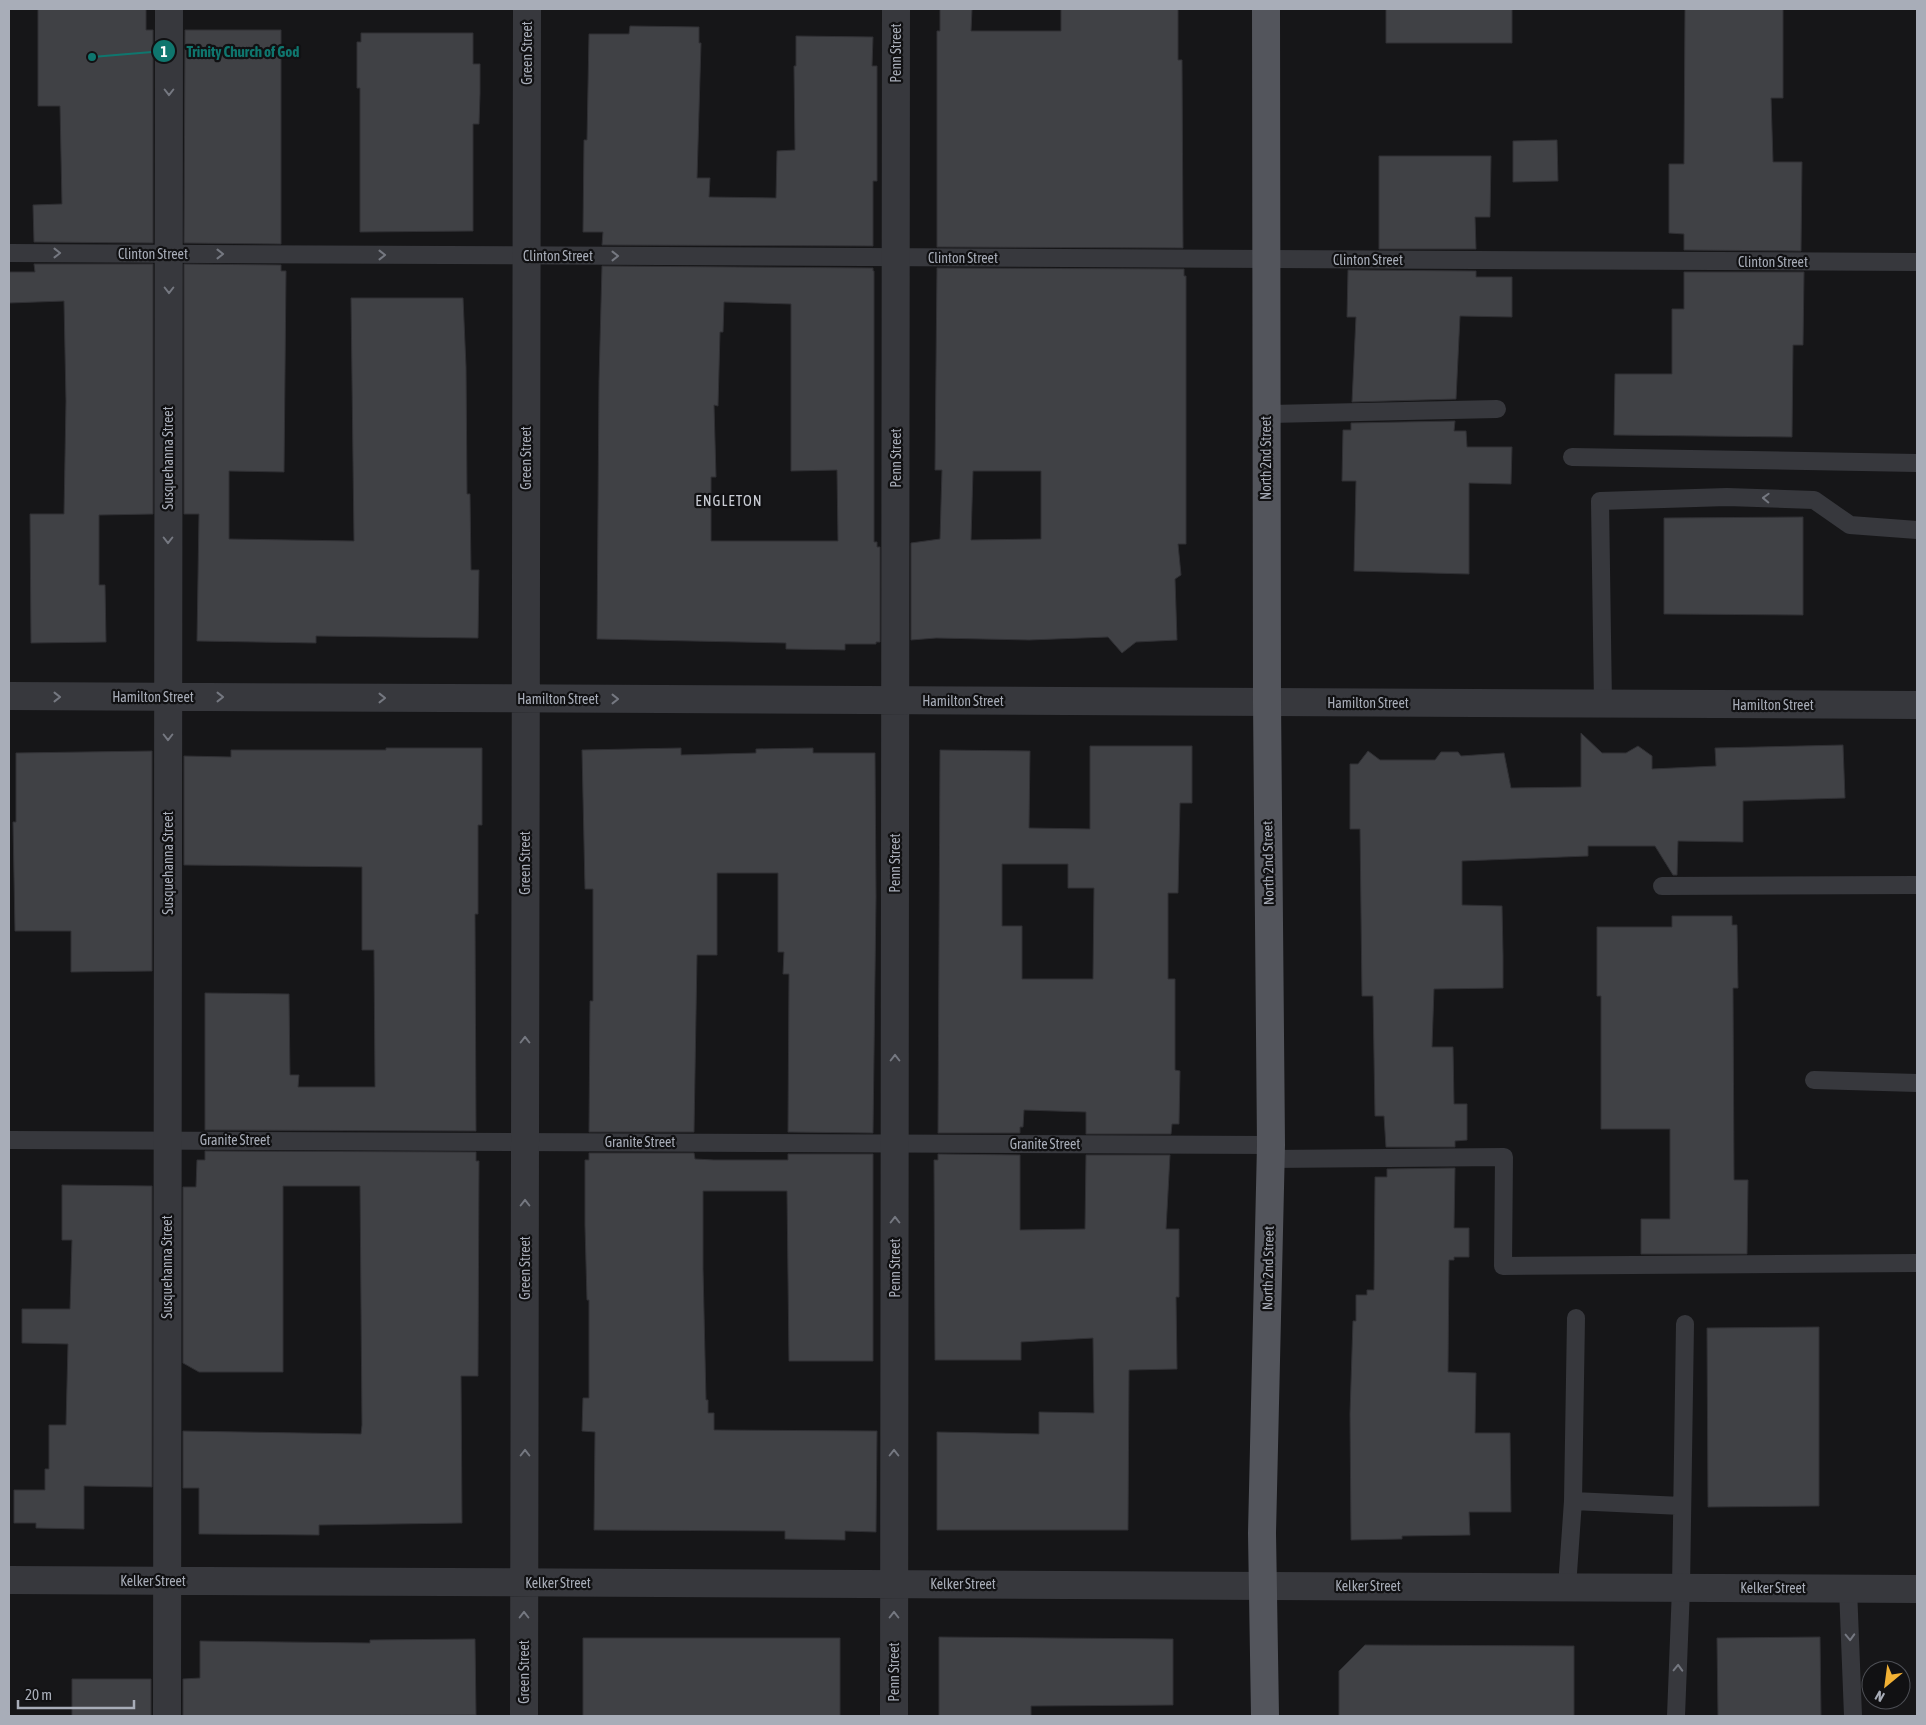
<svg xmlns="http://www.w3.org/2000/svg" width="1926" height="1725" font-family="'Asap Condensed',sans-serif">
	<style>
		.building { fill: #404145; stroke: #303034; fill-rule: evenodd }
		.lines { fill: none; stroke-linecap: round; stroke-linejoin: round }
		.lane { stroke: #37383d; stroke-width: 18 }
		.street { stroke: #37383d; stroke-width: 28 }
		.primary { stroke: #53555c; stroke-width: 28 }
		.oneway { stroke: #757881 }
		.labels { text-anchor: middle; dominant-baseline: central; stroke-width: 4.5; stroke-linejoin: round; paint-order: stroke }
		.street-label { font-size: 14px; fill: #a8adb8; stroke: #111113 }
		.neighbourhood-label { font-size: 15px; letter-spacing: 1px; fill: #c9ccd4; stroke: #111113 }
		.leader { fill: none; stroke: #0f766e; stroke-width: 2 }
		.callout-dot { fill: #0f766e; stroke: #111113; stroke-width: 2 }
		.mark-label { font-size: 15px; text-anchor: middle; font-weight: bold; fill: #fff }
		.callout-label { font-size: 15px; text-anchor: middle; font-weight: bold; fill: #0f766e; stroke: #111113; stroke-width: 4.5; stroke-linejoin: round; paint-order: stroke }
	</style>
	<rect width="100%" height="100%" fill="#161618"/>
	<path class="building" d="M38,9h108v21h7v213l-119,-1 -1,-37 29,-1 -2,-98h-22z
		M940,9h32l-1,22h90v-22h117v51h4l1,188 -246,-1v-216h3z
		M1386,9h126v34h-126z
		M1685,9h98v89h-12l2,64h29l-1,89 -117,-1v-16l-15,-1v-69h15z
		M630,26l69,1v16h2l-4,135h13l-1,19 67,1 1,-47 18,-1 -1,-84h2v-30l77,1 -1,29h5v115h-4v65l-271,-1 1,-13h-20l1,-92h3l2,-106h40z
		M185,30h96v214l-97,-1z
		M361,33h112v31h7v30l-1,30h-6v107l-113,1v-144h-3v-46h4z
		M1557,140l1,41 -45,1v-41z
		M1379,156h112l-1,61h-15l1,32h-97z
		M34,264h119v250l-54,1v70h6l1,57 -75,1 -1,-129h34l2,-113 -2,-100 -55,2v-31h26z
		M184,264l97,1v6h5l-2,201 -55,-1v68l125,2 -3,-243h112l3,69 1,127h3l1,76h8l-1,68 -162,-2v7l-119,-2 2,-127h-15z
		M602,266l271,2v3h1v271h3v5h3v95h-4v2h-31v6l-59,-1v-6l-189,-4 2,-258zM724,302l67,2v167l46,-1 1,71h-127v-64h5l-2,-72 4,1 2,-74h3z
		M937,268l247,1v7h2v268h-8l3,31 -6,4 2,61 -41,2 -14,11 -14,-16 -79,3 -93,-2 -25,2v-97l29,-4 2,-69h-7zM973,471h68v68l-70,1z
		M1348,270l128,1v6h36v40l-52,-1 -4,83 -104,3 4,-85h-9z
		M1684,272h120l-1,73h-10l-1,92 -178,-2 1,-61h57v-65h12z
		M1455,421l-1,10h12l1,16h45l-1,37 -42,-1v91l-115,-3 2,-90h-14l1,-51h8v-7z
		M1803,517v98l-139,-1v-96z
		M1581,733l21,20h24l12,-7 14,10v13l64,-3 -1,-18 128,-3 2,53 -102,3v41l-65,-1 -1,34h-4l-18,-29h-67v10l-126,5v44l40,1 1,49v33l-69,1 -2,58h21l1,57h13v36l-12,1v6h-69l-2,-31h-9l-2,-120h-11l-2,-167h-10v-65h8l10,-13 12,9h55l6,-8h17l3,4 43,-3 7,35 70,-1z
		M1090,746h102v57h-12l-2,90h-10v86h7v91l5,1 -1,53h-7l-1,10h-85v-22l-62,-2 -1,17h-3v6h-82l2,-383 90,1 -1,77 61,1zM1002,864h66v24h26l-1,91h-71v-53h-20z
		M386,748h96v77h-4v89h-3l1,217 -271,-1v-137l84,1 1,81h9l-1,12h77l-1,-137h-12v-83l-178,-2v-109l47,1v-7h155z
		M681,748v7l75,-2v-4l57,-1v5h62l1,144 -3,236 -85,-1 1,-158h-6l1,-22h-6v-79h-61v82h-20l-3,177h-105l1,-131h3v-112h-8l-3,-139z
		M152,751v220l-81,1v-41h-56l-2,-109h3v-69z
		M1672,916h60v9h5l1,63h-5l1,192h14l-1,74h-106v-35h29v-90h-69v-133h-4v-69h75z
		M205,1151l271,1v9h3l-1,215h-17l1,147 -143,2v10l-120,-1v-46h-16v-57l178,3 1,-9 -2,-239h-77v186h-84l-16,-9v-176h13l1,-27h8z
		M589,1153h105l1,6 19,1h74v-6h85v207h-84l-2,-170h-84v77l3,132h2v13h6v17l163,1 -1,101 -31,-1v9l-60,-1v-8l-191,-1 1,-98 -13,-1 1,-33h6v-98h-2l-2,-74v-66h4z
		M938,1154l82,1v75l65,-1 1,-74h84l-4,74h13v68h-3l1,72 -48,1 -1,160h-191v-98l102,2v-22l55,1 -1,-75 -72,4v18h-86l-1,-200h4z
		M1455,1168l-1,60h15v29h-15v3h-5l-1,112 28,1 -1,60h35l1,79h-42l1,23 -68,1v3l-51,1 -1,-126 3,-93h3v-26h11v-5h7l1,-113h12v-8z
		M62,1185l90,1v301l-68,-1v43l-48,-1v-5h-22v-33h31v-21h4v-44h17l2,-81 -46,-1v-34h48l2,-69h-10z
		M1819,1327v179l-111,1 -1,-179z
		M939,1637l234,2v66l-142,1v10h-92z
		M1820,1637l1,79h-103l-1,-78z
		M583,1638h257v78h-257z
		M475,1639l1,76 -293,1v-37l17,-1v-37l170,2v-3z
		M1365,1645l209,1v70h-235v-45z
		M72,1679h79v37h-79z"/>
	<g class="lines">
		<path class="lane" d="M9,253l1908,9
			M1266,414l231,-5
			M1572,457l345,6
			M1603,704l-3,-203 127,-4 87,3 36,25 67,5
			M1662,886l255,-1
			M1814,1080l103,3
			M9,1140l1262,5
			M1271,1159l233,-2 -1,109 414,-3
			M1573,1501l3,-183
			M1567,1587l6,-86 109,5
			M1848,1588l5,128
			M1676,1716l5,-128 4,-264"/>
		<path class="street" d="M9,696l1908,9
			M9,1580l1908,9
			M167,1716l2,-1707
			M524,1716l3,-1707
			M894,1716l2,-1707"/>
		<path class="primary" d="M1265,1716l-3,-183 9,-388 -4,-443 -1,-693"/>
	</g>
	<defs><path id="oneway-chevron" d="M-2-3.5L2.5 0L-2 3.5" fill="none" stroke-width="1.6" stroke-linecap="round" stroke-linejoin="round" transform="scale(1.25)"/></defs>
	<g class="oneway">
		<use href="#oneway-chevron" transform="translate(169 92) rotate(90)"/>
		<use href="#oneway-chevron" transform="translate(57 253)"/>
		<use href="#oneway-chevron" transform="translate(220 254)"/>
		<use href="#oneway-chevron" transform="translate(382 255)"/>
		<use href="#oneway-chevron" transform="translate(615 256)"/>
		<use href="#oneway-chevron" transform="translate(169 290) rotate(90)"/>
		<use href="#oneway-chevron" transform="translate(1766 498) rotate(-178)"/>
		<use href="#oneway-chevron" transform="translate(168 540) rotate(90)"/>
		<use href="#oneway-chevron" transform="translate(57 697)"/>
		<use href="#oneway-chevron" transform="translate(220 697)"/>
		<use href="#oneway-chevron" transform="translate(382 698)"/>
		<use href="#oneway-chevron" transform="translate(615 699)"/>
		<use href="#oneway-chevron" transform="translate(168 737) rotate(90)"/>
		<use href="#oneway-chevron" transform="translate(525 1040) rotate(-90)"/>
		<use href="#oneway-chevron" transform="translate(895 1058) rotate(-90)"/>
		<use href="#oneway-chevron" transform="translate(525 1203) rotate(-90)"/>
		<use href="#oneway-chevron" transform="translate(895 1220) rotate(-90)"/>
		<use href="#oneway-chevron" transform="translate(525 1453) rotate(-90)"/>
		<use href="#oneway-chevron" transform="translate(894 1453) rotate(-90)"/>
		<use href="#oneway-chevron" transform="translate(524 1615) rotate(-90)"/>
		<use href="#oneway-chevron" transform="translate(894 1615) rotate(-90)"/>
		<use href="#oneway-chevron" transform="translate(1850 1637) rotate(88)"/>
		<use href="#oneway-chevron" transform="translate(1678 1668) rotate(-88)"/>
	</g>
	<g class="labels">
		<g class="street-label">
			<text transform="translate(527 53) rotate(-90)">Green Street</text>
			<text transform="translate(896 53) rotate(-90)">Penn Street</text>
			<text x="153" y="254">Clinton Street</text>
			<text x="558" y="256">Clinton Street</text>
			<text x="963" y="258">Clinton Street</text>
			<text x="1368" y="260">Clinton Street</text>
			<text x="1773" y="262">Clinton Street</text>
			<text transform="translate(168 458) rotate(-90)">Susquehanna Street</text>
			<text transform="translate(526 458) rotate(-90)">Green Street</text>
			<text transform="translate(896 458) rotate(-90)">Penn Street</text>
			<text transform="translate(1266 458) rotate(-90)">North 2nd Street</text>
			<text x="153" y="697">Hamilton Street</text>
			<text x="558" y="699">Hamilton Street</text>
			<text x="963" y="701">Hamilton Street</text>
			<text x="1368" y="703">Hamilton Street</text>
			<text x="1773" y="705">Hamilton Street</text>
			<text transform="translate(168 863) rotate(-90)">Susquehanna Street</text>
			<text transform="translate(525 863) rotate(-90)">Green Street</text>
			<text transform="translate(895 863) rotate(-90)">Penn Street</text>
			<text transform="translate(1268 863) rotate(-91)">North 2nd Street</text>
			<text x="235" y="1140">Granite Street</text>
			<text x="640" y="1142">Granite Street</text>
			<text x="1045" y="1144">Granite Street</text>
			<text transform="translate(167 1267) rotate(-90)">Susquehanna Street</text>
			<text transform="translate(525 1268) rotate(-90)">Green Street</text>
			<text transform="translate(895 1268) rotate(-90)">Penn Street</text>
			<text transform="translate(1268 1268) rotate(-89)">North 2nd Street</text>
			<text x="153" y="1581">Kelker Street</text>
			<text x="558" y="1583">Kelker Street</text>
			<text x="963" y="1584">Kelker Street</text>
			<text x="1368" y="1586">Kelker Street</text>
			<text x="1773" y="1588">Kelker Street</text>
			<text transform="translate(524 1672) rotate(-90)">Green Street</text>
			<text transform="translate(894 1672) rotate(-90)">Penn Street</text>
		</g>
		<g class="neighbourhood-label">
			<text x="729" y="500">ENGLETON</text>
		</g>
	</g>
	<path class="leader" d="M92 57L164 51"/>
	<g class="callout-dot">
		<circle cx="92" cy="57" r="5"/>
		<circle cx="164" cy="51" r="12"/>
	</g>
	<g class="mark-label">
		<text x="164" y="57">1</text>
	</g>
	<g class="callout-label">
		<text x="243" y="57">Trinity Church of God</text>
	</g>
	<rect width="1926" height="1725" fill="none" stroke="#a8adb8" stroke-width="20"/>
	<g transform="translate(1886 1685) rotate(209)"><circle r="24" fill="#111113" stroke="#4d4f55"/>
	<path d="M0-4L9 19L0 12L-9 19Z" fill="#f2b134"/>
	<text y="-8" font-size="14" font-weight="bold" text-anchor="middle" fill="#a8adb8">N</text>
	</g>
	<path d="M18 1700v8h116v-8" fill="none" stroke="#a8adb8" stroke-width="2.5"/>
	<text x="25" y="1700" font-size="15" fill="#a8adb8" stroke="#111113" stroke-width="4" paint-order="stroke">20 m</text>
</svg>
